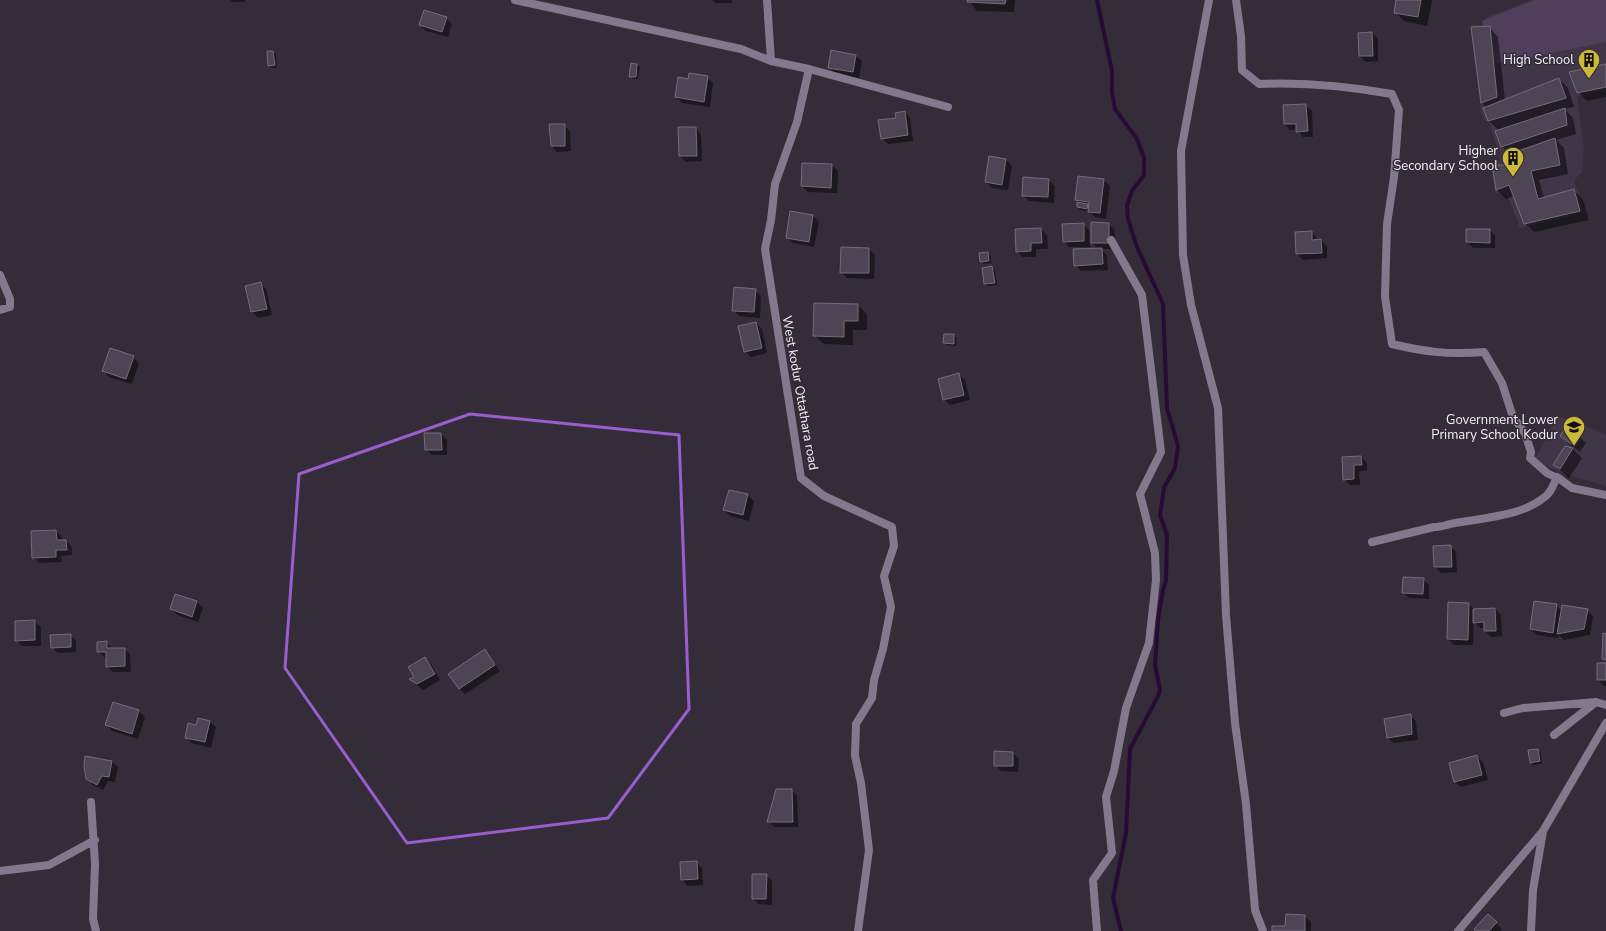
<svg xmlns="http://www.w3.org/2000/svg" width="1606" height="931" font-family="'Nunito Sans',sans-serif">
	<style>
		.built { fill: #403648 }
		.green { fill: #4f3f5b }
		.shadow { fill: #0007 }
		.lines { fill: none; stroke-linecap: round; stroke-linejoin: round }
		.stream { stroke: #260c35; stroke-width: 4 }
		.building { fill: #4d4553; stroke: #746c7b }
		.street { stroke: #84788e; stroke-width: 8 }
		.marked { fill: none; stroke: #995dcd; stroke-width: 3; stroke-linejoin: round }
		.labels { text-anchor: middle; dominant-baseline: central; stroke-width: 3; stroke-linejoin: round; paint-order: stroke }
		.poi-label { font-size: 13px; fill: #f4f0f8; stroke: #342d39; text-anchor: end }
		.street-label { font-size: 13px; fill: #f4f0f8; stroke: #342d39 }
	</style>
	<rect width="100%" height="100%" fill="#342d39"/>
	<path class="built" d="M1531,0h75v90l-29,6 7,54 -2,22 -7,7v4l8,30 -63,15 -12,-31 -5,-4h-8l-3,-28 7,-4 1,-7 -7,-19 -3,-12 -6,-4 -3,-8 -10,-86h17l-1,-8z
		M1557,418h12l37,17v51l-47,-14 -24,-13z"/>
	<path class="green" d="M1535,0h71v42l-110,22 -14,-43z"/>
	<path class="shadow" d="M230,0h15v2h-13z
		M712,0h20v3h-17z
		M968,0h47l-1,12 -37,-1z
		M1397,0h35l-5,26 -23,-5 -9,-9z
		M446,18l6,6 -4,13 -22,-6 -6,-6z
		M1489,27l9,10 7,63 54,-21 9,9 6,19 -9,2 8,9 3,16 -20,6 8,8 4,26 -29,6 5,18 30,-8 9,10 6,20 -55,12 -9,-9 -11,-27 -8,3 -9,-9 13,-35 -8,-9 -3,-15 -11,-11 -2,-13 -4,-4 -10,-75z
		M1372,33l6,6v22l-12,1 -6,-6z
		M831,51l25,5 6,5 -3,17 -24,-4 -6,-6z
		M273,52l3,2 1,14h-5l-3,-2z
		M637,64l3,3 -2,12h-5l-3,-3z
		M1606,65v32l-19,4 -9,-9z
		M707,77l6,6 -3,24 -28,-4 -6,-6 13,-17z
		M1306,105l6,6 1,26h-10l-6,-7h-7l-6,-6z
		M905,112l5,6 3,23 -25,3 -6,-6z
		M564,125l6,6 1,20 -14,1 -5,-6z
		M696,128l5,6 1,27 -16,1 -6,-6z
		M990,158l16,2 6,6 -4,24 -16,-2 -6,-6z
		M832,165l6,6 -1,22 -29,-1 -6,-6z
		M1079,177l25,3 6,6 -4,33 -11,-2 -6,-6 -9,-1 -2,-3v-5l-2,-2z
		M1049,180l6,6 -1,17 -25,-2 -6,-6z
		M791,212l22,4 6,6 -5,25 -21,-4 -6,-6z
		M1083,224l6,6 1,17h-21l-5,-6z
		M1109,224l6,6 -1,19h-13l6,6 1,15 -27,1 -6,-6 23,-16 -6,-6z
		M1041,229l6,6 1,14h-12v8h-13l-6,-5z
		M1490,230l5,6v12h-22l-6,-6z
		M1312,232l6,8h3l6,6v12l-24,2 -6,-6z
		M869,249l6,6 -1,24 -27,-1 -6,-6z
		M988,253l3,3v7l-7,1 -3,-3z
		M992,267l3,3 2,15 -9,1 -3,-2z
		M260,283l6,6 6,26 -14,3 -6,-6 -6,-26z
		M755,290l6,6 -1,22 -21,-2 -6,-6z
		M858,305l9,9v16h-14v15l-29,-1 -10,-9z
		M756,323l6,6 5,24 -16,4 -6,-6z
		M954,335l3,3 -1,8 -9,-1 -3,-2z
		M133,357l6,6 -7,21 -23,-7 -5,-6z
		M959,375l6,5 5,20 -20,5 -6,-6z
		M441,434l6,6v15h-15l-6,-5z
		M1577,434l9,9 -6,9 -10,-7 -9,-9z
		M1565,447l8,2 9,9 -13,20 -15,-13z
		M1361,457l6,6v7l-8,1 1,14h-10l-6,-6 -1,-21z
		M729,491l19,4 6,6 -5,20 -19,-5 -6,-6z
		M56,531l6,6v4h4l6,6v8l-11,1 1,6 -23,1 -6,-6 -1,-25z
		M1450,546l6,6 1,20 -16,1 -6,-6z
		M1423,579l6,6v14l-20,-1 -6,-5z
		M176,595l21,7 6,6 -5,14 -21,-7 -6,-6z
		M1449,603l20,1 6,6 20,-1 6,6 1,21 -11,1 -6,-6v-3h-5l-6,-6 -1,23h-19l-6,-6z
		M1556,605l6,6 25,-1 6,6 -3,19 -26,5 -5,-5 -1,3 -21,-3 -6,-6z
		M35,622l6,5v19h-19l-6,-6z
		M70,635l6,6v11l-18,1 -6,-6z
		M106,642l7,7h11l6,5 1,18h-18l-6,-6v-9h-3l-6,-6z
		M485,651l15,20 -35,23 -6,-6z
		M425,658l6,6 9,16 -17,10 -12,-10 4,-2z
		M1606,664v22h-2l-6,-6z
		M114,703l25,8 6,6 -7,22 -26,-8 -5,-6z
		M1410,715l6,6 2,19 -25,3 -6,-6z
		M199,719l11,3 6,5 -5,21 -19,-5 -6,-6 11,-11z
		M1538,750l3,3 1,11 -9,1 -2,-3z
		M1013,753l6,6 -1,13 -17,-1 -6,-6z
		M1477,756l6,6 5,18 -27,7 -6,-5z
		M112,761l6,6 -3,15 -7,-1 -5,9 -10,-5 -6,-6z
		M792,790l5,6 1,31h-24l-5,-5z
		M696,862l6,6 1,17 -15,1 -6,-6z
		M766,875l6,6v24l-13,-1 -6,-5z
		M1305,916l6,6v9h-38l13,-4z
		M1488,916l14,13 -2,2h-23z"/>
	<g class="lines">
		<path class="stream" d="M1097,0l15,71v21l3,17 22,30 7,19v17l-12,16 -5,14 1,14 9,28 26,57 4,104 11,38 -3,22 -11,20 -4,27 7,20 -1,46 -3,9 -5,30 -3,45 5,25 -2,6 -28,53 -4,84 -13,65 8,33"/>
	</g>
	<path class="building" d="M967,0h39l-1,4 -38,-2z
		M1396,0h25l-3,17 -24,-4z
		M424,10l23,7 -5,15 -23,-7z
		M1490,26l7,71 -16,6 -10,-76z
		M1372,32l1,24h-14l-1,-23z
		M831,50l25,5 -3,17 -25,-4z
		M267,51h6l2,14 -7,1z
		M631,63l6,1 -1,13h-7z
		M1606,64v23l-29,6 -8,-21z
		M689,73l19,3 -4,26 -29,-5 3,-20 10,2z
		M1559,78l7,20 -78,23 -5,-13z
		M1306,104l2,27 -12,1v-8h-12l-1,-19z
		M1565,108l2,17 -66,22 -6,-16z
		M905,111l3,24 -27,4 -3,-19 18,-2 -1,-5z
		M549,124h16v22h-14z
		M678,127h18l1,29h-18z
		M1555,138l5,27 -29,6 7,28 36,-10 6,22 -56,13 -15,-39 -13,5 -4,-25h13l-1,-9z
		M989,156l17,3 -4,26 -17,-3z
		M802,163l30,1 -1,24 -30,-2z
		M1078,176l26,3 -4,34 -12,-1 1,-10 -14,-2z
		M1023,177l26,2 -1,18 -26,-1z
		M1077,202l11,2 -1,5 -10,-2z
		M790,211l23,4 -4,27 -23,-4z
		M1091,222l18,1v20h-18z
		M1084,223v18l-21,1 -1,-18z
		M1041,228l1,15h-11v8l-15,1 -1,-23z
		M1466,229h24v14l-24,-1z
		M1312,231v9l9,-1 1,14 -26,1 -1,-22z
		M841,247l28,1v25h-29z
		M1102,248l1,16 -29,2 -1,-17z
		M988,252l1,9 -9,1 -1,-9z
		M992,266l3,17 -11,1 -2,-16z
		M261,282l6,27 -16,3 -6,-26z
		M734,287l22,2 -2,23 -22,-1z
		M814,303l44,1v17h-14v16l-31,-1z
		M756,322l6,26 -18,4 -6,-26z
		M944,334h10v10l-11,-1z
		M110,348l24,8 -8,23 -24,-8z
		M959,373l5,22 -21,5 -5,-21z
		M1567,425l11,8 -7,11 -11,-8z
		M424,433h17l1,17h-17z
		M1565,446l8,2 -13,21 -7,-4z
		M1361,456l1,9h-8v14l-11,1 -1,-23z
		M729,490l19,4 -5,21 -20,-5z
		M56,530l1,10h9l1,10h-11v7l-24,1 -1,-27z
		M1451,545l1,22h-18l-1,-21z
		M1403,577l21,1 -1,16 -21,-1z
		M175,594l22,7 -5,16 -22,-8z
		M1534,601l23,3 -4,29 -23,-4z
		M1448,602l21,1 -1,37 -21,-1z
		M1562,605l26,4 -4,20 -27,5z
		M1495,608l1,23h-12v-9l-11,1v-14z
		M35,620v20l-20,1v-20z
		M1603,633l3,1v26l-4,-1z
		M71,634v13l-20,1 -1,-13z
		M107,641v7h18v18l-19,1v-15h-9v-10z
		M485,649l10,16 -36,24 -11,-15z
		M425,657l10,17 -18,10 -8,-5 5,-2 -6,-10z
		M1597,663h9v17h-9z
		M113,702l26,8 -7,24 -27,-9z
		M1411,714l1,20 -25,4 -3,-19z
		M198,718l12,3 -5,21 -20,-4 3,-15 8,2z
		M1538,749l2,12 -10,2 -2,-13z
		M994,751l19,1v14h-19z
		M1477,755l5,20 -28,7 -5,-19z
		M85,756l27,5 -3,16 -7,-1 -5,9 -11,-6 -2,-13z
		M776,789h16l1,33h-26z
		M697,861l1,18 -17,1 -1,-18z
		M752,874h15l-1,25h-14z
		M1286,914l19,1v16h-33v-5h13z
		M1488,914l9,8 -8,9h-13l-2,-2z"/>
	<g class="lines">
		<path class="street" d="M515,0l226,49 30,12 38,8 -12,53 -22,62 -4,36 -6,29 36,229 23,18 68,31 2,19 -10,30 7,31 -8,42 -9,31 -2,18 -16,26 -1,32 6,27 8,67 -11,81
			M767,0l4,61
			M1209,0l-28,151 2,104 8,50 27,103 8,207 9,108 11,81 9,106 8,21
			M1236,0l5,36 1,34 17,14c45,-2 88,2 133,10l7,16 -5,67 -7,47 -2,73 7,47c33,8 58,11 92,8l18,31 11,34 12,16 6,19 -1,6 17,15 12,6
			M809,69l139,38
			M0,275l10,24v8l-10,3
			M1372,542l62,-15c8,0 14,-3 21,-4 29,-5 68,-7 91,-27 6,-5 8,-13 11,-19l15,11 34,7
			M1504,713l19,-5 73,-6 10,3
			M1554,735l42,-33
			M91,802l4,62 -2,55 3,12
			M0,871l49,-6 46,-25
			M1097,931l-4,-51 19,-27 -6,-56 8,-26 12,-63 23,-65 7,-63 -1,-27 -15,-59 21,-42 -19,-157 -31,-55
			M1458,931l85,-100 63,-108
			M1531,931l2,-41 10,-59"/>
	</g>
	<path class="marked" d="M470,414l209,21 10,274 -81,109 -201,25 -122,-175 14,-194z"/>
	<defs>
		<g id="building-pin" transform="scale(1.15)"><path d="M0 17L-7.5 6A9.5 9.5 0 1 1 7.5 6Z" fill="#cdb938" stroke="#342d39"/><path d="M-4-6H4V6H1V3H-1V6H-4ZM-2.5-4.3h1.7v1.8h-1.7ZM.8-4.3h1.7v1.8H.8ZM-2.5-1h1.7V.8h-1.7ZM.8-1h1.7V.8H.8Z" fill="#111"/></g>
		<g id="school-pin" transform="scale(1.15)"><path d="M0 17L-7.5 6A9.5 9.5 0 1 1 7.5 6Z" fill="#cdb938" stroke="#342d39"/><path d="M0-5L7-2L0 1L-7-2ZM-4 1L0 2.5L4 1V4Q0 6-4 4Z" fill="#111"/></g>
	</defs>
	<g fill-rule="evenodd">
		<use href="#building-pin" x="1589" y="60"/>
		<use href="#building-pin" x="1513" y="158"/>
		<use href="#school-pin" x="1574" y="427"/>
	</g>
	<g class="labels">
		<g class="poi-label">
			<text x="1574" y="60">High School</text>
			<text x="1498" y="151">Higher<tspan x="1498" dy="15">Secondary School</tspan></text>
			<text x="1558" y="420">Government Lower<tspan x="1558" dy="15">Primary School Kodur</tspan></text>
		</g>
		<g class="street-label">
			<text transform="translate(800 393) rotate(80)">West kodur Ottathara road</text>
		</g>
	</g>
</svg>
